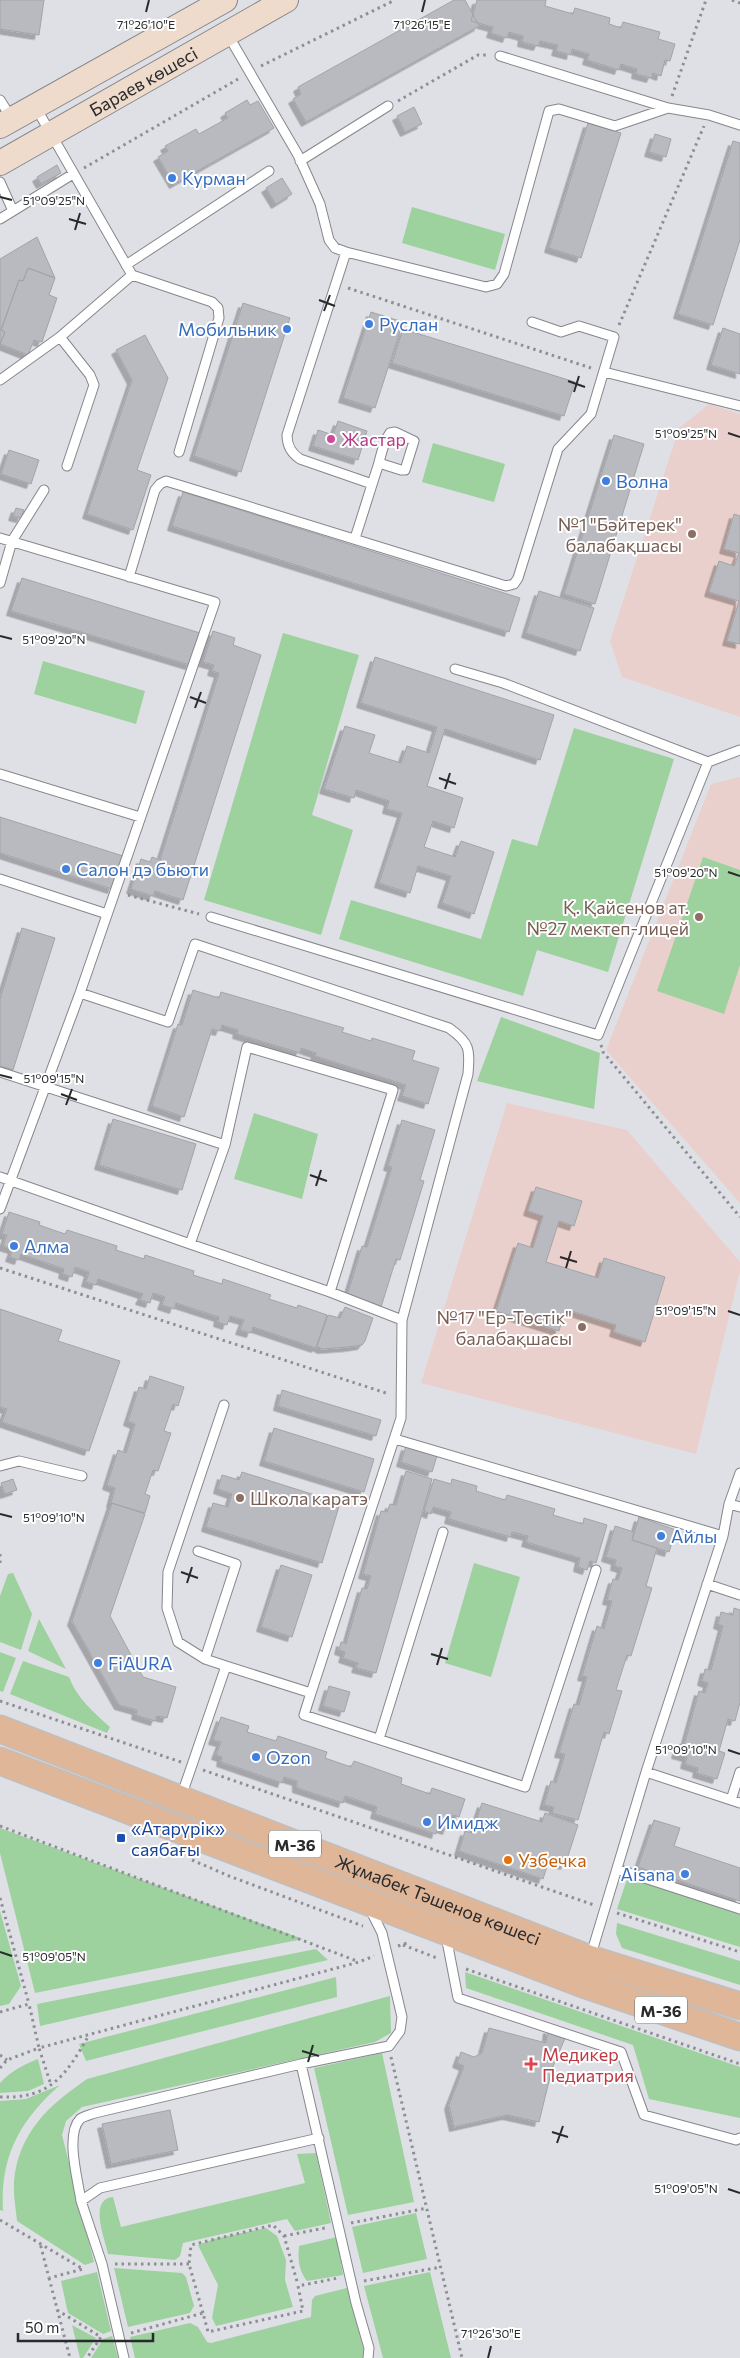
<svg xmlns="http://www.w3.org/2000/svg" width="740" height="2358" font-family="Commissioner,sans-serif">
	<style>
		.education { fill: #ead0cc }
		.green { fill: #9dd19e }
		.building { fill: #b9bac0; stroke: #a2a4a9; filter: url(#shadow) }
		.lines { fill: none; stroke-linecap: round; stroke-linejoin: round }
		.service-casing { stroke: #86878d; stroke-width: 11 }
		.secondary-casing { stroke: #86878d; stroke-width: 26 }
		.primary-casing { stroke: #bfbfc0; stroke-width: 29 }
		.path { stroke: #8e8f94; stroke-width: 3; stroke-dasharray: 2.5 4; stroke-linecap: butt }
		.service { stroke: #fff; stroke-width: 9 }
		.secondary { stroke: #efdbcb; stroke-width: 24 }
		.primary { stroke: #dfb698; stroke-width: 26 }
		.ticks { fill: none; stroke: #292a2c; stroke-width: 2 }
		.shop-dot { fill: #3f7fe0; stroke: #fff; stroke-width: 2 }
		.hotel-dot { fill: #d1479c; stroke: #fff; stroke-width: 2 }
		.education-dot { fill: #8d6e63; stroke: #fff; stroke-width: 2 }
		.transit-dot { fill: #1a4fb4; stroke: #fff; stroke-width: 2 }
		.food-dot { fill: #e8710a; stroke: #fff; stroke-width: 2 }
		.health-dot { fill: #e0444e; stroke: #fff; stroke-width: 2 }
		.labels { text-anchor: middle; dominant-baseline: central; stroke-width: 4; stroke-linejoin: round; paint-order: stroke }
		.shield { fill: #fff; stroke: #696a6b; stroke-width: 1 }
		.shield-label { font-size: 16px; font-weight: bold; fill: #292a2c }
		.street-label { font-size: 18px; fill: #292a2c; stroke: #fff }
		.shop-label { font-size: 18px; fill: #366cbe; stroke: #fff; text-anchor: start }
		.hotel-label { font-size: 18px; fill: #b23c85; stroke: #fff; text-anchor: start }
		.education-label { font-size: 18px; fill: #785e54; stroke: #fff; text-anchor: end }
		.transit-label { font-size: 18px; fill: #164399; stroke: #fff; text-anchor: start }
		.food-label { font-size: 18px; fill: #c56008; stroke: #fff; text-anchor: start }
		.health-label { font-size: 18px; fill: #be3a42; stroke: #fff; text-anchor: start }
		.ticks-label { font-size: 12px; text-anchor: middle; fill: #292a2c; stroke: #fff; stroke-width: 4; stroke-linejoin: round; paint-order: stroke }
	</style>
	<defs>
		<filter id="shadow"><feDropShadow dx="-4.5" dy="4.5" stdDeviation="0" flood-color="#0004"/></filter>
	</defs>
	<rect width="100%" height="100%" fill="#dfe0e6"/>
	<path class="education" d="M709,404l31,10v303l-118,-40 -12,-36 69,-213z
		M740,777v426l-134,-153 105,-266z
		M507,1103l120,27 113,132v9l-44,183 -275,-71z"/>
	<path class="green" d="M412,207l93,27 -10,36 -93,-27z
		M433,443l72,21 -11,38 -72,-20z
		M283,633l76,22 -47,160 41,15 -32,105 -117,-35z
		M43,661l102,30 -9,33 -102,-30z
		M574,728l100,31 -66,213 -71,-22 -14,46 -184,-57 12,-39 130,39 31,-100 25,7z
		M703,857l37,13v95l-16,49 -67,-23z
		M501,1017l99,36 -6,56 -117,-28z
		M254,1113l64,21 -16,65 -68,-20z
		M474,1563l46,14 -29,100 -46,-14z
		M13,1573l19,41 -11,36 -21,-8v-46l8,-22z
		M39,1619l27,50 -38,-18z
		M0,1652l16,6 -13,34 -3,-1z
		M23,1661l46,16c7,20 25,36 41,50l-3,6 -97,-39z
		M0,1828l303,111 -268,54 -35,-140z
		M628,1876l112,37v34l-123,-38z
		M0,1911l21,75 -12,18 -9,2z
		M617,1923l123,38v24l-118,-37 -6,-14z
		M316,1949l12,11 -288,66 -3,-22z
		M465,1972l275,95v51l-91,-19 -16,-54 -167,-57z
		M336,1977l1,20 -251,64 -7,-17z
		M390,1996l1,37 -16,9 -293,65 -16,14 -4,14 32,127 -9,3 -68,-44c-1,-12 -4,-26 -3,-39 4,-49 35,-77 73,-103z
		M382,2053l32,149 -66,13 -34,-147z
		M38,2059l6,25 -16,7 -28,2v-10c11,-12 23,-18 38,-24z
		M60,2085c-41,36 -60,72 -57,126l-3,-1v-109l26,-2z
		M316,2153l15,70 -36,8 -8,-12 -104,24 -3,13 -5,4 -67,-6c-3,-15 -20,-55 5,-57l8,30 184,-44 -8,-29z
		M416,2213l11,46 -64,14 -11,-46z
		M266,2228l11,8 9,24 -1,20 8,27 -77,19 -4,-8 6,-33 -20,-40 16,-6z
		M337,2237l6,38 -36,6c-9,-12 -9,-22 -8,-35z
		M114,2268l68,5 4,4 8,29 -4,7 -62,14z
		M97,2272l14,59 -8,3 -35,-21 -7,-32z
		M430,2272l21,86h-68l-19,-72z
		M347,2288l18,67 -2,3h-228l-5,-21 60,-14 8,4 9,15 4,1 100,-26 1,-17 3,-4z
		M72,2325l24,13 -13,20h-3z
		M112,2336l6,22h-27l12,-19z"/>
	<path class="building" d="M0,0h44l-5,35 -39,-6z
		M454,0h11l14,26 -173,96 -13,-23 8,-5 -3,-7z
		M477,0h69l-1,6 28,8 2,-6 35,10 -1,6 12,4 2,-6 37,10 -2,7 17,5 -5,17 -5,-1 -4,16 -8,-3 -2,5 -15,-4 1,-5 -16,-5 -2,6 -32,-10 2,-6 -17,-5 -1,6 -15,-4 2,-6 -18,-4 -2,5 -16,-4 1,-6 -14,-4 -2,6 -16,-5 2,-6 -22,-6z
		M247,100l3,5 8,-4 16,27 -100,56 -16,-27 10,-6 -3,-5 31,-17 3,5 29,-16 -3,-5z
		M414,107l8,17 -17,8 -8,-16z
		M588,123l33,10 -40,125 -32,-10z
		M655,134l16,5 -5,18 -17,-5z
		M733,141l7,2v97l-27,85 -35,-11z
		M57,165l4,8 -20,11 -4,-7z
		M282,178l10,16 -16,10 -10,-16z
		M37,237l18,41 -27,-10 -5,13 -4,-1 -18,50 4,2 -5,12v-85z
		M28,268l27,10 -6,17 8,3 -15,44 -8,-2 -6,15 -28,-11 5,-12 -4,-2 18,-50 4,1z
		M243,303l47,15 -49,154 -47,-16z
		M371,312l32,10 -28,86 -32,-10z
		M723,328l17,6v40l-29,-9z
		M403,329l172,53 -11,34 -172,-53z
		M145,335l23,43 -31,92 14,5 -18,55 -46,-16 45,-134 -16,-30z
		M338,421l29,10 -9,29 -45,-14 5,-16 15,5z
		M614,435l30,9 -49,160 -31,-10z
		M9,450l30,10 -8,24 -30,-10z
		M183,492l337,106 -11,34 -337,-106z
		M16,508l8,2 -3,8 -8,-2z
		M734,514l6,2v128l-13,-3 12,-40 -30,-9 10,-31 15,5 5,-13 -15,-4z
		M22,578l178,55 -10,32 -179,-54z
		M539,591l55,17 -14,43 -54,-18z
		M213,631l22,7 -2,7 28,10 -78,245 -28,-9 -2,5 -22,-7 10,-30 9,3 2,-5 8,3 59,-187 -7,-2 2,-6 -11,-3z
		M375,657l179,58 -14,45 -95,-31 -18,57 36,12 -9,30 -21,-7 -9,26 31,10 6,-16 33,11 -20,62 -32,-11 9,-27 -33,-10 -8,27 -31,-10 23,-70 -15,-4 2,-8 -33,-11 -2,8 -30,-9 21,-63 30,9 -6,18 32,10 6,-17 22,7 8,-26 -76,-24z
		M0,817l123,39 -11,33 -112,-36z
		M22,928l33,10 -42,132 -13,-4v-67z
		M193,990l26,8 2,-6 123,36 -2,4 29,9 1,-3 43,13 -3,9 27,8 -11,36 -26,-8 4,-11 -91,-29 1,-3 -15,-5 -1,5 -63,-19 1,-4 -16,-5 -2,6 -8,-2 -28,88 -32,-11 26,-82 4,1z
		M113,1119l83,25 -14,46 -83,-25z
		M402,1120l33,10 -15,50 4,1 -24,79 -4,-1 -15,48 -34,-11 15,-50 5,1 25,-80 -4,-1z
		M536,1187l46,14 -8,25 -15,-5 -13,41 52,16 6,-20 61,19 -20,65 -31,-10 2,-7 -51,-16 -6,22 -63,-20 22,-68 15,5 10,-32 -15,-5z
		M9,1212l31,10 -1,3 26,9 2,-4 50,16 -1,4 28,9 1,-4 49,16 -1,4 29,9 1,-5 48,16 -2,4 28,9 1,-3 29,10 -11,33 -63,-21 -2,6 -11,-3 4,-10 -14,-4 -3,9 -9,-3 1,-5 -43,-14 -2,6 -12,-4 3,-8 -12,-4 -3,10 -10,-3 3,-6 -45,-15 -2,6 -10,-3 3,-10 -14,-5 -3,10 -9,-3 1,-5 -43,-15 -2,6 -9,-3 3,-8 -10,-3 4,-11 -5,-1z
		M345,1307l28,11 -8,23 -3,4 -14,2 -26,2 -5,-3 11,-31 12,3z
		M0,1309l62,21 -4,11 62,20 -31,90 -87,-29 5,-13 -7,-2z
		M150,1376l34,11 -6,19 -5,-2 -9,27 7,2 -13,38 -5,-1 -8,24 5,2 -5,17 -34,-10 4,-15 -8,-3 11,-35 8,3 9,-29 -7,-3 11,-34 7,2z
		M282,1390l99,30 -5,16 -98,-30z
		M274,1428l100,31 -10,33 -100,-31z
		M406,1446l31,10 -5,16 -31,-10z
		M406,1471l26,8 -56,194 -20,-5 2,-5 -15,-5 2,-6 -6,-2 2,-8 5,2 16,-56 5,1 4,-13 -8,-2 18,-63 6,1 3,-8 6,1z
		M242,1472l98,31 -18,60 -116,-36 7,-24 15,4 4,-13 -14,-5 4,-14 17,5z
		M13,1479l4,11 -12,4 -4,-11z
		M434,1479l17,5 1,-5 25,7 -1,5 29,9 2,-5 48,14 -2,6 30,9 1,-6 23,7 -11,38 -6,-2 -3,9 -9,-3 2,-9 -54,-16 2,-6 -16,-4 -1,5 -62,-18 2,-7 -18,-5 -2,7 -7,-3z
		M112,1503l33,11 -35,102 33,61 33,10 -9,31 -10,-2 -2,5 -19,-6 1,-5 -18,-5 -47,-84z
		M639,1517l37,13 -7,22 -37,-12z
		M615,1526l19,6 -2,8 25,8 -11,38 6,2 -21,68 -4,-1 -11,35 6,1 -13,43 -5,-2 -26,88 -26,-7 2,-6 -10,-2 7,-24 5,2 9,-29 -6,-1 15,-49 5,1 8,-28 -5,-1 15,-50 7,3 8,-28 -5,-1 6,-21 5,1 4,-12 -7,-2 1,-6 -10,-3z
		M281,1565l31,10 -20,62 -31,-10z
		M734,1608l6,2v92l-5,19 -7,-2 -9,32 6,2 -8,26 -20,-6 1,-5 -13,-4 2,-7 -11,-3 3,-10 5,2 15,-55 6,2 3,-10 -6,-2 3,-12 6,1 12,-44 -5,-2 3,-12 12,3z
		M329,1686l21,6 -6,20 -21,-6z
		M221,1717l28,9 -2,6 29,9 2,-5 49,16 -2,6 26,9 3,-6 48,17 -1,6 29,10 2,-6 33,11 -6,18 -6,-2 -6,15 -9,-3 -2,7 -61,-20 2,-7 -32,-11 -2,7 -46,-15v-7l-13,-4 -2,6 -61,-21 1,-5 -6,-2 5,-13 -8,-2z
		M482,1803l60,19 3,-9 33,12 -13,40 -16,-5 -6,19 -84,-28 6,-20 7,2z
		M654,1820l26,8 -6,18 66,22v33l-102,-34z
		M489,2028l57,15 2,-14 18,7 -14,33 -13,53 -32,-7 -53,12 -5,-22 15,-39 -7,-3 4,-11 13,5 8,-4z
		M170,2110l8,40 -67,14 -9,-40z"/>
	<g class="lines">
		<g class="service-casing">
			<path id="service" d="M228,35l70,120 22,49 9,36 6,8 11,4 -59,183c0,11 4,18 13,24l72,25
				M500,56l168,52 41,7 31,10
				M0,100l12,19
				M35,106l97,169 80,27 6,6 1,10 -40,134
				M300,161l88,-55
				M0,182l13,29
				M0,219l73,-45
				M346,252l140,35 11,-3 7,-10 45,-163 10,-2 56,17 53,-18
				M126,265l143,-94
				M604,372l136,34
				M0,380l60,-43
				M67,466l27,-81 -4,-10 -30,-38 72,-62
				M0,538l215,64 -135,391 -80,216
				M355,538c8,-24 15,-48 23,-72 3,-10 5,-24 12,-33l5,-1 19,9 -9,29h-4l-22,-7
				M129,577l26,-87 5,-6 6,-3 340,105 8,-2 4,-6 40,-129 33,-35 23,-77 -35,-11 -18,6 -29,-10
				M0,583l12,-42 32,-51
				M455,669l48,14 205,79
				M0,774l140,43
				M0,879l107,35
				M211,917l387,118 110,-273 32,-12
				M80,993l88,29 27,-78 254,84c21,15 21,21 19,46l-66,246 -1,98 -90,275 -85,-27 -45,131
				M0,1072l225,73
				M0,1177l190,67 35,-99 22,-98 146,43 -63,202 72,28
				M190,1244l140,48
				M395,1439l328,97 -77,236 -56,186
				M0,1466l19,-5 63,15
				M729,1504l11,3
				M723,1536l6,-32 11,-31
				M198,1551l38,13 -31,95 21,7
				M707,1584l33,11
				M205,1659l-27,-17 -11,-34 1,-36 56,-167
				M311,1693l-7,22 221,72 71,-217
				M379,1739l64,-207
				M646,1772l94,31
				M731,1800l9,-28
				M617,1869l123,40
				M446,1936l12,62 163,54 23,63 92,25 4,-2
				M301,2064l55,239 13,45 -1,10
				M319,2138l-219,50 -19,13c-3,-21 -16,-66 -1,-82 4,-3 10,-4 15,-6l206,-49 88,-18 11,-15 2,-14 -20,-84 -13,-26
				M81,2201l21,63 22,94"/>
		</g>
		<g class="secondary-casing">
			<g id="secondary">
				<path d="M0,126l225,-126"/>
				<path id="s1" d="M0,163l286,-163"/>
			</g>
		</g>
		<g class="primary-casing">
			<g id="primary">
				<path id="s2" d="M0,1729l590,230 150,47"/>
				<path d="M0,1761l583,223 157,53"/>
			</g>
		</g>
		<path class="path" d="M732,0l8,3
			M261,66l134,-66
			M672,96l34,-96
			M398,101l80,-46h11
			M84,168l154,-89
			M348,288l243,80
			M619,325l85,-199
			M128,895l71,19
			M601,1045l2,7 137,165
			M0,1268l389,126
			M0,1554v12
			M0,1701l181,61
			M203,1770l391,135
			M0,1826l357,135
			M192,1860l37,16 134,50
			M0,1898l29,106
			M617,1913l123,39
			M403,1945l34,13
			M398,1946l12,-4
			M466,1969l274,95
			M0,2012l29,-8 10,44 320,-86 15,-6
			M0,2055l7,5
			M391,2057l71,301
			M0,2068l7,-8 32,-12 12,37
			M0,2097c51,2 66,-22 89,-62
			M0,2220l83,49 -34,9 -9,-35
			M351,2223l76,-15
			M284,2236l41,-8
			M115,2264h74
			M49,2278l21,80
			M364,2281l77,-14
			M57,2310l44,27 -14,21
			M203,2313l-14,-49 2,-19 82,-20 11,11 14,49
			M131,2333l72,-20 5,19 95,-21 -5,-25 40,-8"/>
		<use href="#service" class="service"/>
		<use href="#secondary" class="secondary"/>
		<use href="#primary" class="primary"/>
	</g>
	<path class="ticks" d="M146,12l3,-12M422,12l3,-12M0,197l12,3M69,219l17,5M75,230l5,-17M319,300l16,6M324,311l6,-16M568,381l17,6M574,392l5,-16M728,433l12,4M0,636l12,3M190,697l16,6M195,708l6,-16M439,778l17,6M445,789l5,-16M728,872l12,4M0,1075l12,3M61,1094l16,6M66,1105l6,-16M310,1175l17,6M316,1186l5,-16M560,1257l17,5M566,1268l5,-17M728,1311l12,4M0,1514l12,3M181,1572l17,6M187,1583l5,-16M431,1654l17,5M437,1665l5,-17M728,1750l12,4M0,1952l12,4M302,2051l17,5M308,2062l5,-17M552,2132l16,5M557,2143l6,-17M728,2189l12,4M488,2358l3,-12"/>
	<g class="shop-dot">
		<circle cx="172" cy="178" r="5"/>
		<circle cx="369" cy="324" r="5"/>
		<circle cx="287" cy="329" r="5"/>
		<circle cx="606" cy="481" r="5"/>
		<circle cx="66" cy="869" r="5"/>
		<circle cx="14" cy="1246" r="5"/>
		<circle cx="661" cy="1536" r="5"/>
		<circle cx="98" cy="1663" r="5"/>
		<circle cx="256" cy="1757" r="5"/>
		<circle cx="427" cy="1822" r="5"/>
		<circle cx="685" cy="1874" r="5"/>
	</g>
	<circle class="hotel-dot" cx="331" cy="439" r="5"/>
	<g class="education-dot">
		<circle cx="692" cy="534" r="5"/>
		<circle cx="699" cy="917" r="5"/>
		<circle cx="582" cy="1327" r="5"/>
		<circle cx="240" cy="1498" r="5"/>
	</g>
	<rect class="transit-dot" x="116" y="1833" width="10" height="10" rx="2.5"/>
	<circle class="food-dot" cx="508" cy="1860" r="5"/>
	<path class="health-dot" d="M528.5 2056.5h5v5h5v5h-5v5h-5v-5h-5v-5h5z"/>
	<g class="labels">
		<g class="shield">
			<rect x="269" y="1830.5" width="52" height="27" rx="4"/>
			<rect x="635" y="1996.5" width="52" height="27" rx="4"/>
		</g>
		<g class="shield-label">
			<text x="295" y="1844">M-36</text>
			<text x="661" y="2010">M-36</text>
		</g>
		<g class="street-label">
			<text stroke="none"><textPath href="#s1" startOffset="165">Бараев көшесі</textPath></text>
			<text stroke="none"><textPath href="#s2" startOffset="470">Жұмабек Тәшенов көшесі</textPath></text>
		</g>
		<g class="shop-label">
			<text x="182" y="178">Курман</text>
			<text x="379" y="324">Руслан</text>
			<text x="277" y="329" text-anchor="end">Мобильник</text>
			<text x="616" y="481">Волна</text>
			<text x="76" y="869">Салон дэ бьюти</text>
			<text x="24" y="1246">Алма</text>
			<text x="671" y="1536">Айлы</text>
			<text x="108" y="1663">FiAURA</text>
			<text x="266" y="1757">Ozon</text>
			<text x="437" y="1822">Имидж</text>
			<text x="675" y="1874" text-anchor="end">Aisana</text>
		</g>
		<g class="hotel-label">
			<text x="341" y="439">Жастар</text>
		</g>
		<g class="education-label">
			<text x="682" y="524">№1 "Бәйтерек"<tspan x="682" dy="21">балабақшасы</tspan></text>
			<text x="689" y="907">Қ. Қайсенов ат.<tspan x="689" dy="21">№27 мектеп-лицей</tspan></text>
			<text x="572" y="1317">№17 "Ер-Төстік"<tspan x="572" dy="21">балабақшасы</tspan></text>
			<text x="250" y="1498" text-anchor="start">Школа каратэ</text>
		</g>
		<g class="transit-label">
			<text x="131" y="1828">«Атарүрік»<tspan x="131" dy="21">саябағы</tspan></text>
		</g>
		<g class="food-label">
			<text x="518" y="1860">Узбечка</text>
		</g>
		<g class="health-label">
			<text x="542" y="2054">Медикер<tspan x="542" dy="21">Педиатрия</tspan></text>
		</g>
	</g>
	<g class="ticks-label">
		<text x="146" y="29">71°26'10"E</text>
		<text x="422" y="29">71°26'15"E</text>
		<text x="54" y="205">51°09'25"N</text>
		<text x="686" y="438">51°09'25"N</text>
		<text x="54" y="644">51°09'20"N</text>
		<text x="686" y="877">51°09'20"N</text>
		<text x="54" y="1083">51°09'15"N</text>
		<text x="686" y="1315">51°09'15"N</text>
		<text x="54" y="1522">51°09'10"N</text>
		<text x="686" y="1754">51°09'10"N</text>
		<text x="54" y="1961">51°09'05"N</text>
		<text x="686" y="2193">51°09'05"N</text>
		<text x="491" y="2338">71°26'30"E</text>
	</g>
	<path d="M18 2333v8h135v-8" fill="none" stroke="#292a2c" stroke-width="2.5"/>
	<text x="25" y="2333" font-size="15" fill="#292a2c" stroke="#ffffff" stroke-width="4" paint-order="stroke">50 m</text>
</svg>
